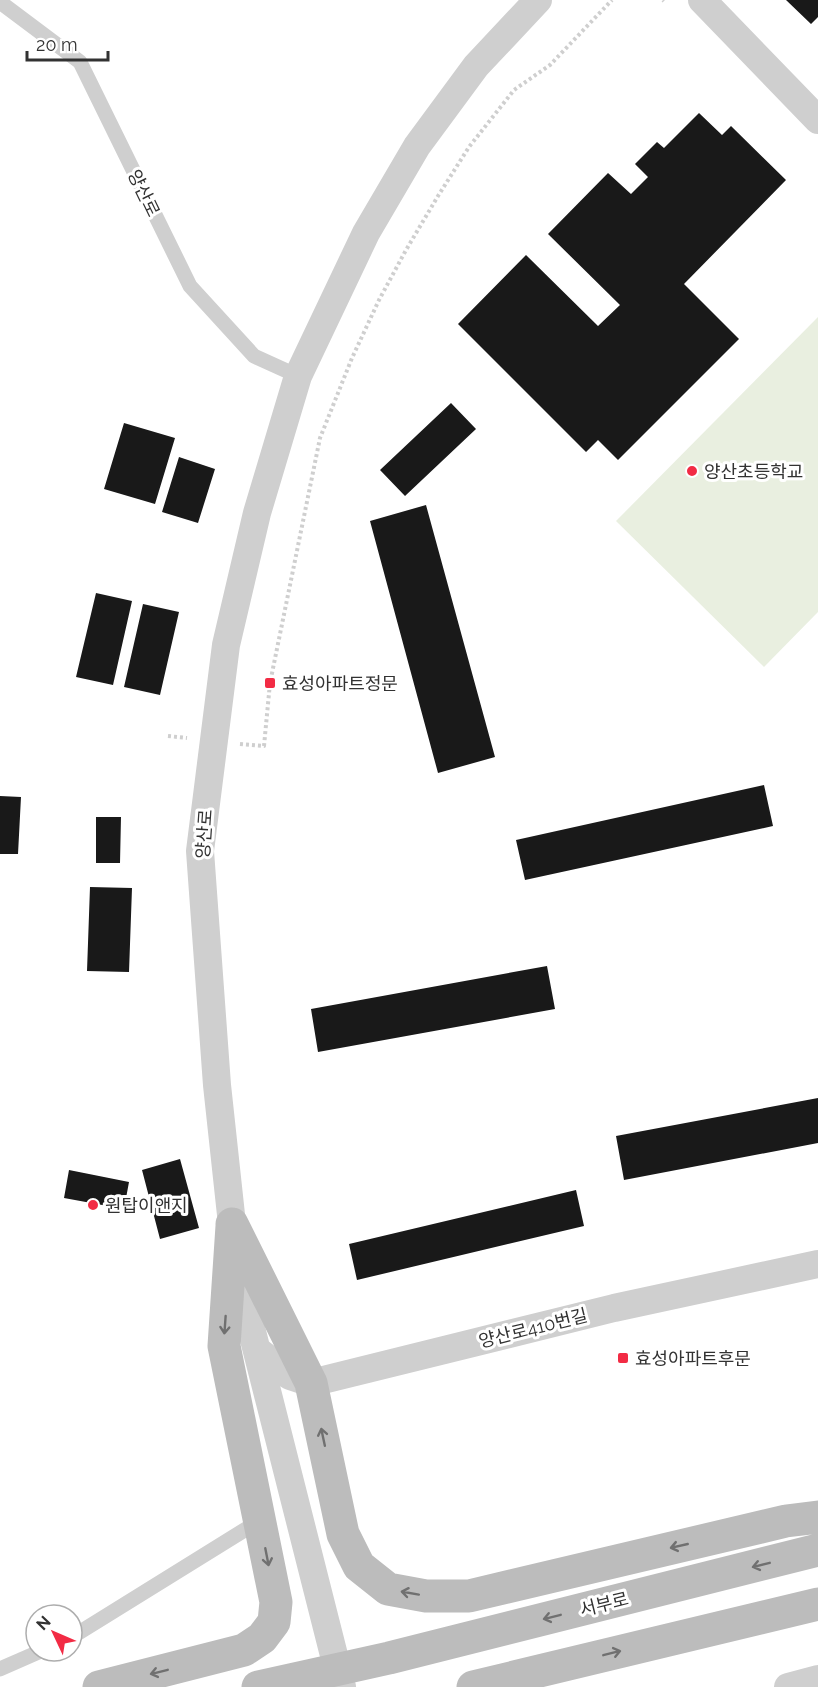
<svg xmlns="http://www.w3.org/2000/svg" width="818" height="1687" font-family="Raleway,'Noto Sans KR',sans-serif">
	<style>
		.green { fill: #e9efe0 }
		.building { fill: #191919 }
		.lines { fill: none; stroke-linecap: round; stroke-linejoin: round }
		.path { stroke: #cfcfcf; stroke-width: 4; stroke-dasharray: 3 3; stroke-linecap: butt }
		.lane { stroke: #cfcfcf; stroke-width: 15 }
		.street { stroke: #cfcfcf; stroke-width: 28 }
		.secondary { stroke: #bcbcbc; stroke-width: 33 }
		.oneway { stroke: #707070 }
		.poi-dot { fill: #f22b44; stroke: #fff; stroke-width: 2 }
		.labels { text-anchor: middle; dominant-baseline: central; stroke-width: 6; stroke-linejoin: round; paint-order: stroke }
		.street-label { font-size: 18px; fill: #323232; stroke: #fff }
		.poi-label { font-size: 18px; fill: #323232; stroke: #fff; text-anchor: start }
	</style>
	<rect width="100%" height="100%" fill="#fff"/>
	<path class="green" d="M818,317v295l-54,55 -148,-146z"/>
	<path class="building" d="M786,0h32v17l-7,7z
		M699,113l23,22 9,-9 55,54 -102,104 55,55 -121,121 -20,-20 -12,12 -128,-128 68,-69 72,71 22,-21 -72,-71 60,-61 23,21 17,-17 -13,-13 22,-22 7,6z
		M451,403l25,26 -71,67 -25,-26z
		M124,423l51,15 -20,66 -51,-15z
		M179,457l36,12 -17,54 -36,-11z
		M426,505l69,252 -57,16 -68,-252z
		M96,593l36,8 -19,84 -37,-8z
		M143,604l36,8 -19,83 -36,-8z
		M764,785l9,41 -248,54 -9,-40z
		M0,796l21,1 -3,57h-18z
		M96,817h25l-1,46h-24z
		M90,887l42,1 -3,84 -42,-1z
		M547,966l8,43 -237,43 -7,-43z
		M818,1098v45l-194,37 -8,-44z
		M180,1159l19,69 -39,11 -18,-69z
		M69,1170l60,12 -5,27 -60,-11z
		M576,1190l8,36 -227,54 -8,-36z"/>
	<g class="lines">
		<path class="path" d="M663,0l1,1
			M168,736l19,2
			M240,744l24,2 6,-63 50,-245 32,-80 27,-58 27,-50 32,-54 31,-49 45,-57 36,-25 62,-65"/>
		<path class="lane" d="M0,2l80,60 110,224 64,70 44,20
			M72,1637l187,-116
			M0,1669l41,-18"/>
		<path class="street" d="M702,0l116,120
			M257,1350l33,26 21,7 303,-75 204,-44
			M342,1687l-98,-387 -12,-76 -15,-139 -17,-234 26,-206 31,-132 41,-137 68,-143 51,-87 59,-80 62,-66
			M788,1687l30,-8"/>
		<path class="secondary" d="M232,1224l79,159 32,151 16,32 29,23 38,7h43l317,-75 32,-4
			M99,1687l145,-37 18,-12 12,-16 2,-20 -52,-256 8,-120
			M258,1687l131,-29 429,-108
			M473,1687l345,-83"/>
	</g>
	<defs><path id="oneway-shaft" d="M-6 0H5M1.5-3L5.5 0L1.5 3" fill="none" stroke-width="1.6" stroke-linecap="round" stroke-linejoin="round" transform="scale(1.5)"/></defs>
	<g class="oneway">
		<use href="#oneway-shaft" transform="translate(225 1325) rotate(94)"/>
		<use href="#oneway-shaft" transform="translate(323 1437) rotate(-102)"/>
		<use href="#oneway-shaft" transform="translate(679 1546) rotate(167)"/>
		<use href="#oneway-shaft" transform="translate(267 1557) rotate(79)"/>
		<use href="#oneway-shaft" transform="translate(761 1565) rotate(166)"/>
		<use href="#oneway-shaft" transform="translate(410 1593) rotate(-170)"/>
		<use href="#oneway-shaft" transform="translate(552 1617) rotate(166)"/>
		<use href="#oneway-shaft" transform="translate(612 1653) rotate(-14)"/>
		<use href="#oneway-shaft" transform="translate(159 1672) rotate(166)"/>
	</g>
	<g class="poi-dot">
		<circle cx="692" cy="471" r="6"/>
		<rect x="264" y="677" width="12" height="12" rx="3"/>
		<circle cx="93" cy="1205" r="6"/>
		<rect x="617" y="1352" width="12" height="12" rx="3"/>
	</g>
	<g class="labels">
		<g class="street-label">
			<text transform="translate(144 193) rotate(64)">양산로</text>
			<text transform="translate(204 834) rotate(-86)">양산로</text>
			<text transform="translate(533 1328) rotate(-14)">양산로410번길</text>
			<text transform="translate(604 1604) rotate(-14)">서부로</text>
		</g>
		<g class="poi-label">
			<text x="704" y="471">양산초등학교</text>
			<text x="282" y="683">효성아파트정문</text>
			<text x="105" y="1205">원탑이앤지</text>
			<text x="635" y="1358">효성아파트후문</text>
		</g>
	</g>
	<g transform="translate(54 1633) rotate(314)"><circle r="28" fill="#ffffff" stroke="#adadad" stroke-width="1.5"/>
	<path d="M0-4.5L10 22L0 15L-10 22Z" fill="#f22b44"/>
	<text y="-9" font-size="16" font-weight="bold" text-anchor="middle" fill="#323232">N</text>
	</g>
	<path d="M27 51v9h81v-9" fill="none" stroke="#323232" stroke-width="3"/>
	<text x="36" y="51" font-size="18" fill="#323232" stroke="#ffffff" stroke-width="4.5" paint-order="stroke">20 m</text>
</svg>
